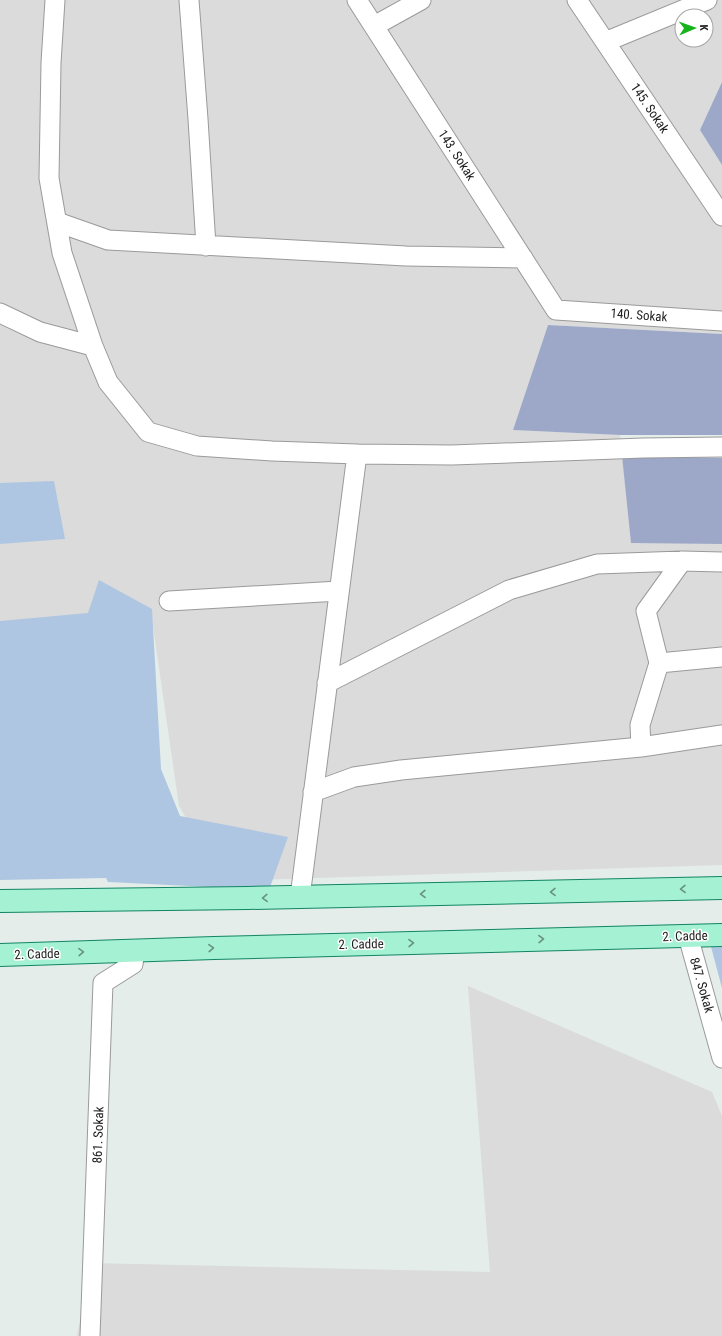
<svg xmlns="http://www.w3.org/2000/svg" width="722" height="1336" font-family="'Roboto Condensed',sans-serif">
	<style>
		.residential { fill: #dadbda; fill-rule: evenodd }
		.grass { fill: #afc6e2 }
		.forest { fill: #9da8c8 }
		.lines { fill: none; stroke-linecap: round; stroke-linejoin: round }
		.minor-casing { stroke: #9a9a9a; stroke-width: 21 }
		.primary-casing { stroke: #118563; stroke-width: 24 }
		.minor { stroke: #fff; stroke-width: 19 }
		.primary { stroke: #a5f1d3; stroke-width: 22 }
		.oneway { stroke: #689281 }
		.labels { text-anchor: middle; dominant-baseline: central; stroke-width: 3; stroke-linejoin: round; paint-order: stroke }
		.street-label { font-size: 13px; fill: #1d1d1d; stroke: #fff }
	</style>
	<rect width="100%" height="100%" fill="#e4edea"/>
	<path class="residential" d="M0,0h722v82l-22,48 22,35v169l-174,-9 -35,105 107,5 11,107 91,2v321l-499,16 -44,-75 -27,-187 -152,19zM682,16h24v24h-24z
		M468,986l244,106 10,24v220h-645l14,-73 399,9z"/>
	<path class="grass" d="M54,481l11,58 -65,5v-61z
		M99,580l53,29 9,160 19,47 108,21 -19,53 -161,-8 -2,-4 -106,2v-259l88,-8z
		M710,943h12v45z"/>
	<path class="forest" d="M722,82v83l-22,-35z
		M548,325l174,9v101h-102l-107,-5z
		M622,456l100,2v86l-91,-1z"/>
	<g class="lines">
		<g class="minor-casing">
			<path id="minor" d="M55,0l-4,63 -2,115 13,75 31,93 15,36 40,50 49,14 75,5 85,3 95,1 191,-7 79,-1
				M189,0l9,119 8,127
				M357,0l199,310 166,11
				M577,0l145,216
				M374,26l47,-26
				M605,42l102,-42
				M57,222l51,18 298,16 117,2
				M0,313l40,19 53,14
				M169,601l170,-10
				M659,663l63,-6
				M327,683l182,-93 88,-26 85,-3 40,1
				M641,747l-1,-22 19,-62 -13,-52 36,-50
				M313,792l41,-15 47,-7 240,-23 81,-12
				M300,897l57,-443
				M688,936l34,122
				M90,1336l13,-353 30,-19 2,-13"/>
		</g>
		<g class="primary-casing">
			<path id="primary" d="M0,901l248,-3 474,-10
				M0,955l214,-7 508,-13"/>
		</g>
		<use href="#minor" class="minor"/>
		<use href="#primary" class="primary"/>
	</g>
	<defs><path id="oneway-chevron" d="M-2-3.5L2.5 0L-2 3.5" fill="none" stroke-width="1.6" stroke-linecap="round" stroke-linejoin="round"/></defs>
	<g class="oneway">
		<use href="#oneway-chevron" transform="translate(683 889) rotate(179)"/>
		<use href="#oneway-chevron" transform="translate(553 892) rotate(179)"/>
		<use href="#oneway-chevron" transform="translate(423 894) rotate(179)"/>
		<use href="#oneway-chevron" transform="translate(265 898) rotate(178)"/>
		<use href="#oneway-chevron" transform="translate(541 939) rotate(-1)"/>
		<use href="#oneway-chevron" transform="translate(411 943) rotate(-1)"/>
		<use href="#oneway-chevron" transform="translate(211 948) rotate(-2)"/>
		<use href="#oneway-chevron" transform="translate(81 952) rotate(-2)"/>
	</g>
	<g class="labels">
		<g class="street-label">
			<text transform="translate(650 108) rotate(56)">145. Sokak</text>
			<text transform="translate(457 155) rotate(57)">143. Sokak</text>
			<text transform="translate(639 315) rotate(4)">140. Sokak</text>
			<text transform="translate(685 936) rotate(-2)">2. Cadde</text>
			<text transform="translate(361 944) rotate(-1)">2. Cadde</text>
			<text transform="translate(37 954) rotate(-2)">2. Cadde</text>
			<text transform="translate(702 985) rotate(74)">847. Sokak</text>
			<text transform="translate(98 1135) rotate(-88)">861. Sokak</text>
		</g>
	</g>
	<g transform="translate(694 28) rotate(88)"><circle r="19" fill="#ffffff" stroke="#a5a5a5"/>
	<path d="M0-3L7 15L0 10L-7 15Z" fill="#17b31d"/>
	<text y="-6" font-size="11" font-weight="bold" text-anchor="middle" fill="#1d1d1d">K</text>
	</g>
</svg>
